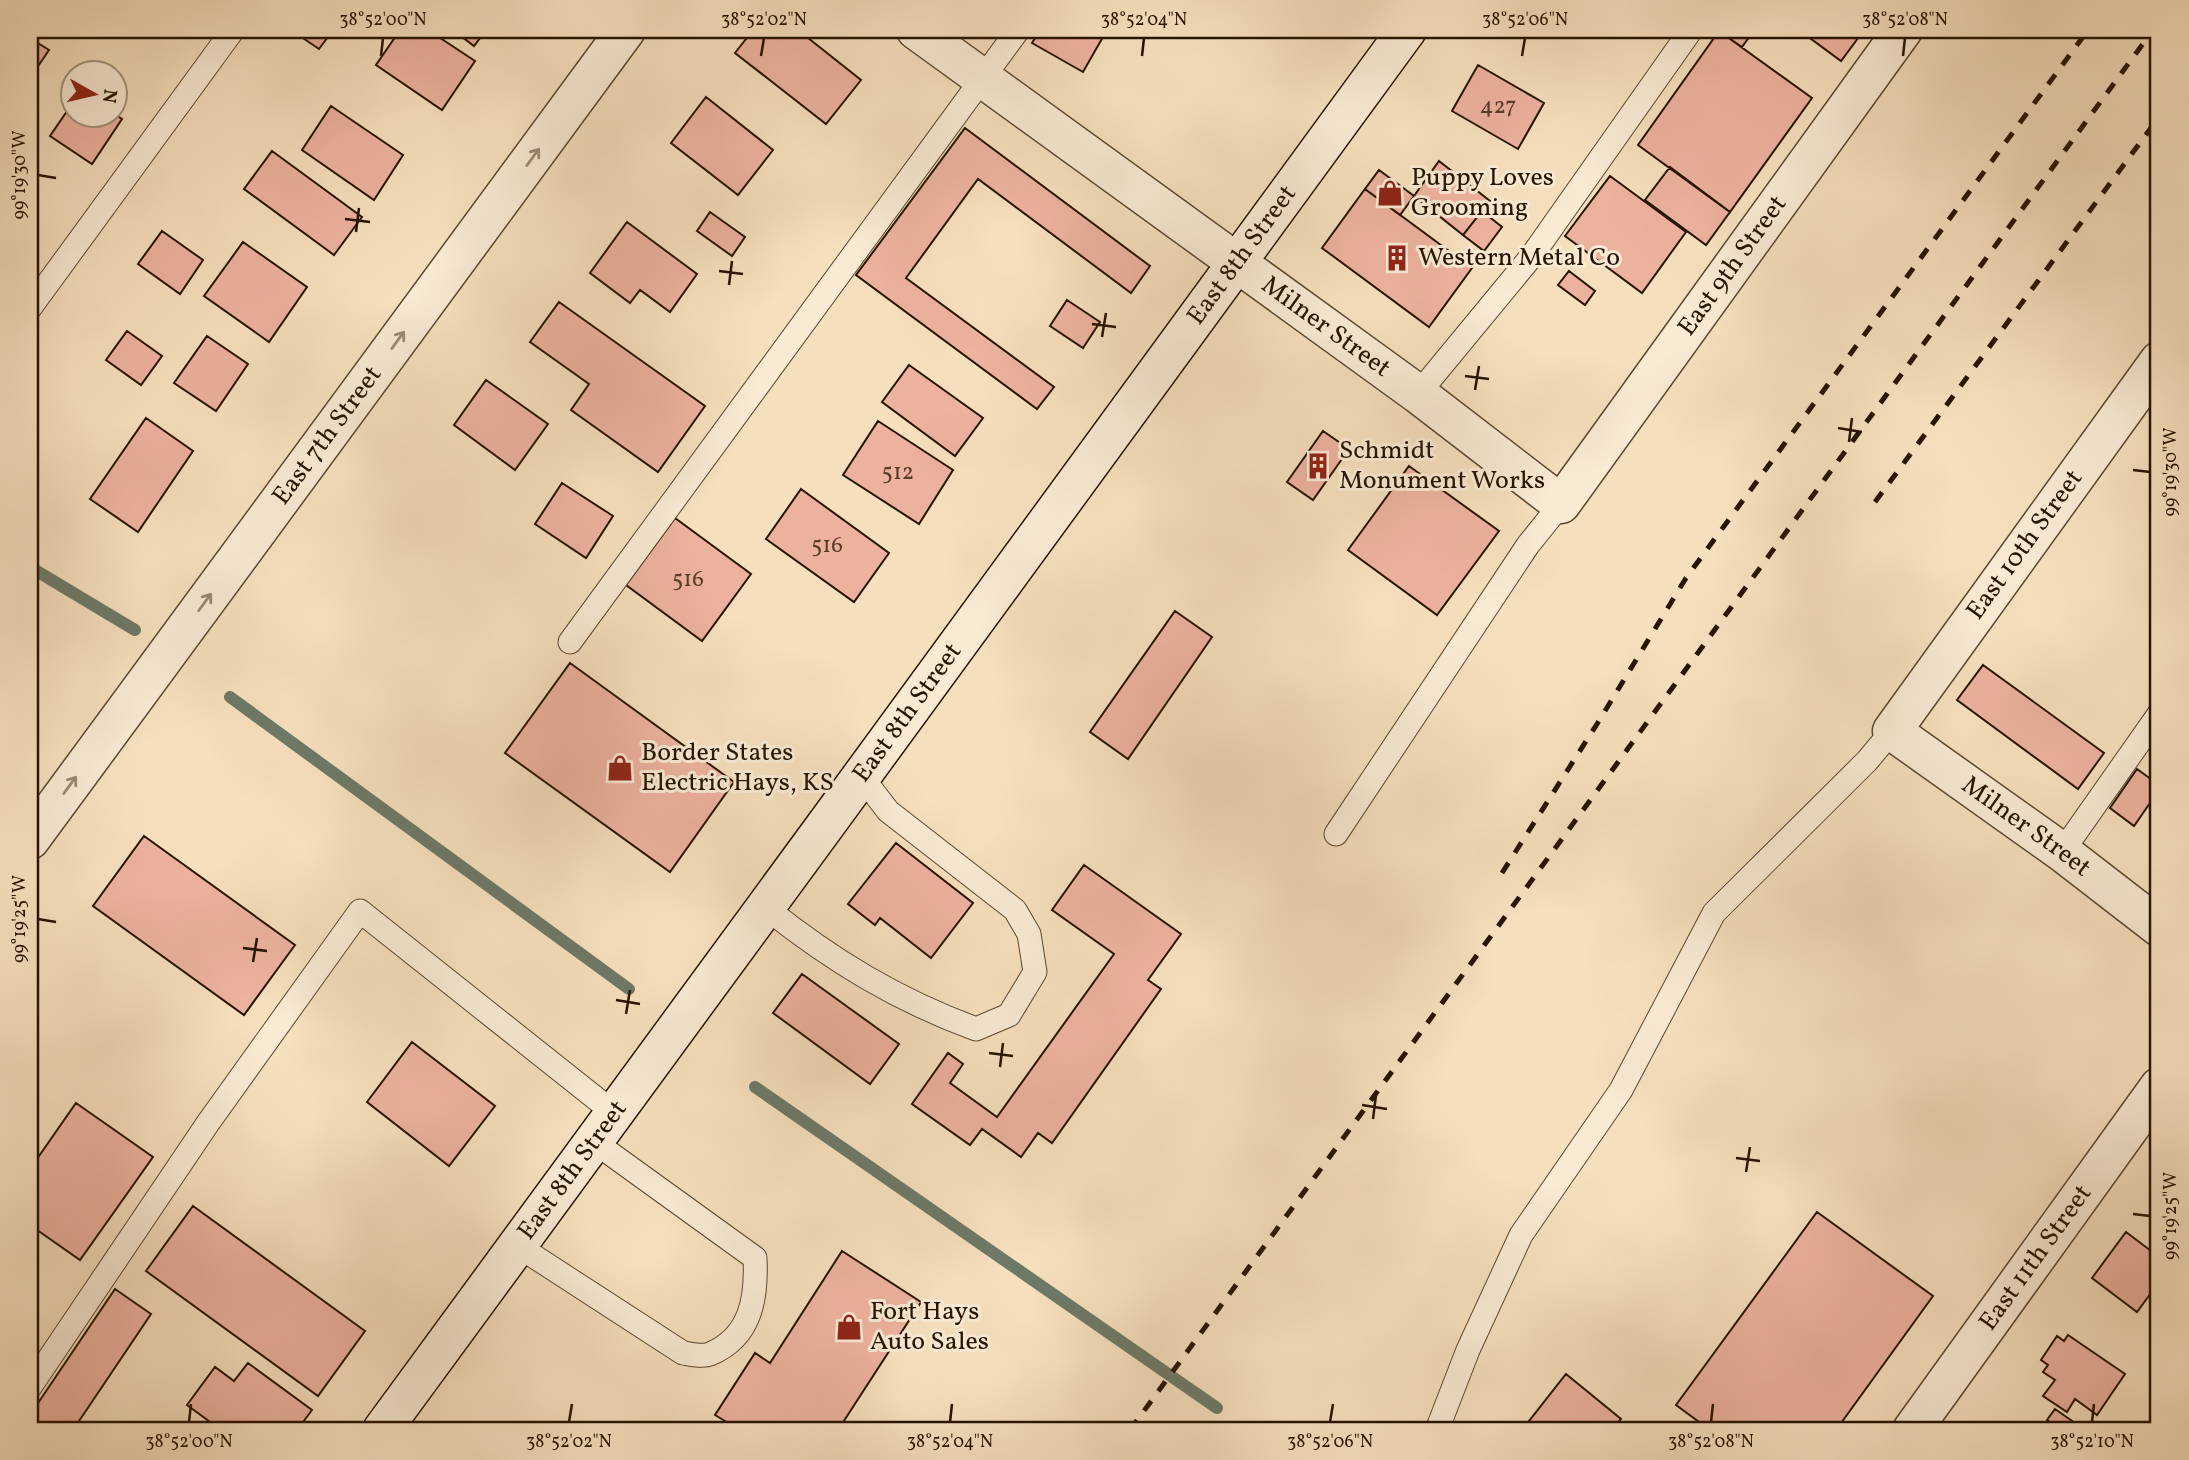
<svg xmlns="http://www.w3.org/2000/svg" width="2189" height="1460" font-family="Vollkorn,serif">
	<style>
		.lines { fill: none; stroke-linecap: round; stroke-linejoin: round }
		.stream { stroke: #6d7967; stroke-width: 12 }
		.building { fill: #edb29e; stroke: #261300; stroke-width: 2 }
		.lane-casing { stroke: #5a462f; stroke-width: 25 }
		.street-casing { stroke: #5a462f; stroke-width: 41 }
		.secondary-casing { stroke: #261300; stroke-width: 41 }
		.lane { stroke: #f9ead4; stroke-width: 23 }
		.street { stroke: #f9ead4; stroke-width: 38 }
		.secondary { stroke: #f9ead4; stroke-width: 38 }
		.rail { stroke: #261300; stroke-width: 5; stroke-dasharray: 12 12; stroke-linecap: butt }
		.oneway { stroke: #9a8975 }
		.ticks { fill: none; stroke: #261300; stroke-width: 2.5 }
		.labels { text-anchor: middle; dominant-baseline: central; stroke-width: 6; stroke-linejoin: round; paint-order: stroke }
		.number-label { font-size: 23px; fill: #583b28 }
		.poi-label { font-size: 26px; fill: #261300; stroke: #f9ead4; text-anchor: start }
		.street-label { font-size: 26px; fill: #261300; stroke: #f9ead4 }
		.neatline { fill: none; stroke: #261300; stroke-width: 2.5 }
		.ticks-label { font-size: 18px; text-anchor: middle; fill: #261300 }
	</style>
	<rect width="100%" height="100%" fill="#f6dfbd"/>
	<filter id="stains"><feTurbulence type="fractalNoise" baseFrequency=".00286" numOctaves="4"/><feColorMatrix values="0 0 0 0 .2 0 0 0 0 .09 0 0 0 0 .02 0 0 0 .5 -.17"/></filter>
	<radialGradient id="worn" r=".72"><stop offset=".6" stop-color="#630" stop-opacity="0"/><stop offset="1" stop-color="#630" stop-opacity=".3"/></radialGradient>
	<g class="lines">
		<path class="stream" d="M30,567l105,63
			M230,697l399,292
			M755,1087l462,321"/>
	</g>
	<path class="building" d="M291,30h42l-14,19z
		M400,30h28l47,31 -33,49 -66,-45z
		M453,30h33l-12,16z
		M753,30h45l63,50 -35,44 -91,-71z
		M1040,30h67l-24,42 -51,-29z
		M1717,30h37l-12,17z
		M1799,30h65l-23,31z
		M1719,31l93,67 -82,114 -92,-67z
		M30,38l19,12 -19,28z
		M1478,65l66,38 -26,46 -66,-38z
		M706,97l67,53 -35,45 -67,-52z
		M74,101v15l42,-1 6,4 -30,45 -42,-28z
		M331,106l72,49 -29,45 -72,-50z
		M965,128l185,138 -19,27 -153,-114 -72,99 148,109 -17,22 -181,-134z
		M272,151l90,66 -28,38 -90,-66z
		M1439,161l51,40 -27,34 -49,-39z
		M1670,167l60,45 -24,33 -61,-45z
		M1379,170l35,26 -14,19 -35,-26z
		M1610,176l76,56 -44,61 -77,-57z
		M1365,189l107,79 -43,59 -107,-79z
		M1482,211l20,16 -18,24 -21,-16z
		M710,212l35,25 -13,19 -35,-25z
		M627,222l70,52 -27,38 -30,-22 -10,13 -40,-30z
		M162,231l41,29 -23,34 -42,-30z
		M243,242l64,45 -38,55 -65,-46z
		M1569,271l26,20 -10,14 -27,-20z
		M1067,300l33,22 -17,26 -33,-22z
		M559,302l146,104 -47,66 -87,-62 18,-26 -59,-42z
		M127,331l35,25 -21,29 -35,-25z
		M207,336l41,28 -32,47 -42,-28z
		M909,365l74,53 -28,38 -73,-54z
		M486,380l62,44 -33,46 -61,-45z
		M146,418l47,33 -55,81 -48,-33z
		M878,421l75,49 -34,54 -76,-49z
		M1323,431l26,18 -36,51 -26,-18z
		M1409,466l90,65 -62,84 -89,-65z
		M562,483l51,33 -27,42 -51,-34z
		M801,489l88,64 -35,49 -88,-63z
		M675,518l76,56 -49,67 -76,-56z
		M1175,611l37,26 -84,122 -38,-27z
		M570,663l164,119 -64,90 -165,-119z
		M1983,665l121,88 -26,36 -121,-89z
		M2137,769l22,16v5l-25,36 -24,-18z
		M2159,827v18l-8,-6z
		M144,836l151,109 -51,70 -151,-109z
		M896,843l77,60 -42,55 -51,-40 -5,7 -27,-21z
		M1084,865l97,69 -33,46 13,9 -109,154 -14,-10 -17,24 -39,-28 -12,16 -58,-41 36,-51 15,11 -13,19 47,34 117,-163 -62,-44z
		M802,974l97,70 -29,40 -97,-71z
		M412,1042l83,64 -46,60 -82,-64z
		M76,1103l77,54 -73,103 -50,-35v-56z
		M193,1206l172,125 -47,65 -172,-125z
		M1817,1212l116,84 -97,134h-126l-34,-25z
		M2126,1232l33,25v25l-22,30 -45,-34z
		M842,1251l79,51 -83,128h-98l-25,-15 40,-62 15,10z
		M115,1289l36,25 -78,116h-27l-16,-10v-5z
		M2068,1335l57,39 -28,41 -22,-16 -8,13 -24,-16 12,-16 -12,-8 5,-7 -7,-5 16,-24 7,5z
		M248,1363l64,47 -15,20h-76l-34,-25 28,-38 19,14z
		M1566,1374l55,45 -9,11h-90z
		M2055,1409l20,14 -5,7h-9l-14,-10z"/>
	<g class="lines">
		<g class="lane-casing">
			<path id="lane" d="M30,308l203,-278
				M1418,394l113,-137 160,-227
				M570,642l448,-612
				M1336,834l192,-289 33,-41
				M2062,852l97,-138
				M765,907c66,53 132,93 211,122l33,-14 26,-43 -6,-38 -14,-24 -127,-99 -26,-34
				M518,1246l165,107c7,1 20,4 27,1 41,-17 47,-56 45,-96l-162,-117
				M30,1387l178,-264 152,-212 253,201
				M1437,1430l31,-80 53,-115 100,-145 93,-177 153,-152 25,-30"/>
		</g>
		<g class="street-casing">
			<g id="street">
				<path id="s1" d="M916,30l502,364 143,110 342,-474"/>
				<path id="s2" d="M2159,361l-267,370 170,121 97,75"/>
				<path id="s3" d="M30,840l596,-810"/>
				<path id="s4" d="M1912,1430l247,-343"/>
			</g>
		</g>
		<g class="secondary-casing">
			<g id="secondary">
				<path id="s5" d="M382,1430c343,-466 683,-933 1025,-1400"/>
			</g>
		</g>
		<use href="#lane" class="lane"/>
		<use href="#street" class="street"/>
		<use href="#secondary" class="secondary"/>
		<path class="rail" d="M1875,502l284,-385
			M1502,873l95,-149 89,-146 402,-548
			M1130,1430l1023,-1400"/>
	</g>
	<defs><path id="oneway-shaft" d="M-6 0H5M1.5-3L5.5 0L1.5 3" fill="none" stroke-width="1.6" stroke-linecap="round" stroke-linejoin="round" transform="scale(1.75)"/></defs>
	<g class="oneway">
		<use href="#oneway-shaft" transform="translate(533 157) rotate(-54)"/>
		<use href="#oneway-shaft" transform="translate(398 340) rotate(-54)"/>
		<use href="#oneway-shaft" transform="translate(205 602) rotate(-54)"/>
		<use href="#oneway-shaft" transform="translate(70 785) rotate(-54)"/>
	</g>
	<path class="ticks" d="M381,56l2,-18M761,56l3,-18M1142,56l2,-18M1522,56l3,-18M1903,56l2,-18M38,175l18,3M345,219l25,3M356,232l3,-24M719,271l24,3M729,285l3,-24M1092,324l24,3M1102,337l4,-24M1465,376l24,3M1475,390l4,-24M1838,428l24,4M1849,442l3,-24M2133,470l17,2M38,919l18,3M243,948l24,3M253,962l4,-24M616,1000l24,4M626,1014l4,-24M989,1053l24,3M1000,1067l3,-24M1362,1105l25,4M1373,1119l3,-24M1736,1158l24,3M1746,1172l4,-25M2133,1214l17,2M189,1422l2,-18M569,1422l3,-18M950,1422l2,-18M1330,1422l3,-18M1711,1422l2,-18M2092,1422l2,-18"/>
	<defs>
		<g id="shop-bare" transform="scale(2.1)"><path d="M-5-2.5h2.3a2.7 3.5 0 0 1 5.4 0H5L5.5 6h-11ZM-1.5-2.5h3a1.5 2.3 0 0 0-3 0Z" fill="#8f2418" stroke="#f9ead4" stroke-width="2.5" paint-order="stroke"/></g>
		<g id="building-bare" transform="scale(2.1)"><path d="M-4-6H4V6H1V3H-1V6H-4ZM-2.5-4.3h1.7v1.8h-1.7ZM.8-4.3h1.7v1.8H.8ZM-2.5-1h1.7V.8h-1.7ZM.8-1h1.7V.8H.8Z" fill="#8f2418" stroke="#f9ead4" stroke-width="2.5" paint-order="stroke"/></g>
	</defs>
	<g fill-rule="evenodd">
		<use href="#shop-bare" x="1390" y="193"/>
		<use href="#building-bare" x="1397" y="258"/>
		<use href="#building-bare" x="1318" y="466"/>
		<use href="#shop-bare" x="620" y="768"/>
		<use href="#shop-bare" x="849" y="1327"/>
	</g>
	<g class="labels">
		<g class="number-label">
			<text x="1498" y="107">427</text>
			<text x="898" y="473">512</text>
			<text x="827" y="546">516</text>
			<text x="688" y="580">516</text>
		</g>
		<g class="poi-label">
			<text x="1411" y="178">Puppy Loves<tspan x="1411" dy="30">Grooming</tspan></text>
			<text x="1418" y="258">Western Metal Co</text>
			<text x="1339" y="451">Schmidt<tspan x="1339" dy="30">Monument Works</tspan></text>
			<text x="641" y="753">Border States<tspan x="641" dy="30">Electric Hays, KS</tspan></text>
			<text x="870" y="1312">Fort Hays<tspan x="870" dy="30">Auto Sales</tspan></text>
		</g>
		<g class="street-label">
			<text stroke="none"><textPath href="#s5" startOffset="1456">East 8th Street</textPath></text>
			<text stroke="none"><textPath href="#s1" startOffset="1094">East 9th Street</textPath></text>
			<text stroke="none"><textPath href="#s1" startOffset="506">Milner Street</textPath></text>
			<text stroke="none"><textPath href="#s3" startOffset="502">East 7th Street</textPath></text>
			<text transform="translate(2025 545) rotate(-54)">East 10th Street</text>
			<text stroke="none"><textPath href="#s5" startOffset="889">East 8th Street</textPath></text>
			<text stroke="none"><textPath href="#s2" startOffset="621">Milner Street</textPath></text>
			<text stroke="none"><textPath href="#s5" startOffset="322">East 8th Street</textPath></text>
			<text stroke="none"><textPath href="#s4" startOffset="212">East 11th Street</textPath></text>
		</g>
	</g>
	<rect width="2189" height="1460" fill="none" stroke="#f6dfbd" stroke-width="77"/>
	<g transform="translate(94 94) rotate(98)"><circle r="33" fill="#f9ead4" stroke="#a5947f" stroke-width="2"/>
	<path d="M0-5L12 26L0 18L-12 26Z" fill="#8f2418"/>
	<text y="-10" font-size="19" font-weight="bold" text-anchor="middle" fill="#261300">N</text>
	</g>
	<rect x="38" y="38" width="2112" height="1384" class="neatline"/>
	<g class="ticks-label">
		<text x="383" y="25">38°52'00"N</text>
		<text x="764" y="25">38°52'02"N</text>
		<text x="1144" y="25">38°52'04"N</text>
		<text x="1525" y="25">38°52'06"N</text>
		<text x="1905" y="25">38°52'08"N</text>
		<text transform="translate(19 175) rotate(-90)" y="6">99°19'30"W</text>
		<text transform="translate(2170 472) rotate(-90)" y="6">99°19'30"W</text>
		<text transform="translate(19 919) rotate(-90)" y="6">99°19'25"W</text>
		<text transform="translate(2170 1216) rotate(-90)" y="6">99°19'25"W</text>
		<text x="189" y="1447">38°52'00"N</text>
		<text x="569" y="1447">38°52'02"N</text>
		<text x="950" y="1447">38°52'04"N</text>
		<text x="1330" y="1447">38°52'06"N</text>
		<text x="1711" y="1447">38°52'08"N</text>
		<text x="2092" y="1447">38°52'10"N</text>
	</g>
	<rect width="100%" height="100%" filter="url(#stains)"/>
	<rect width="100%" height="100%" fill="url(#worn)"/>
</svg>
